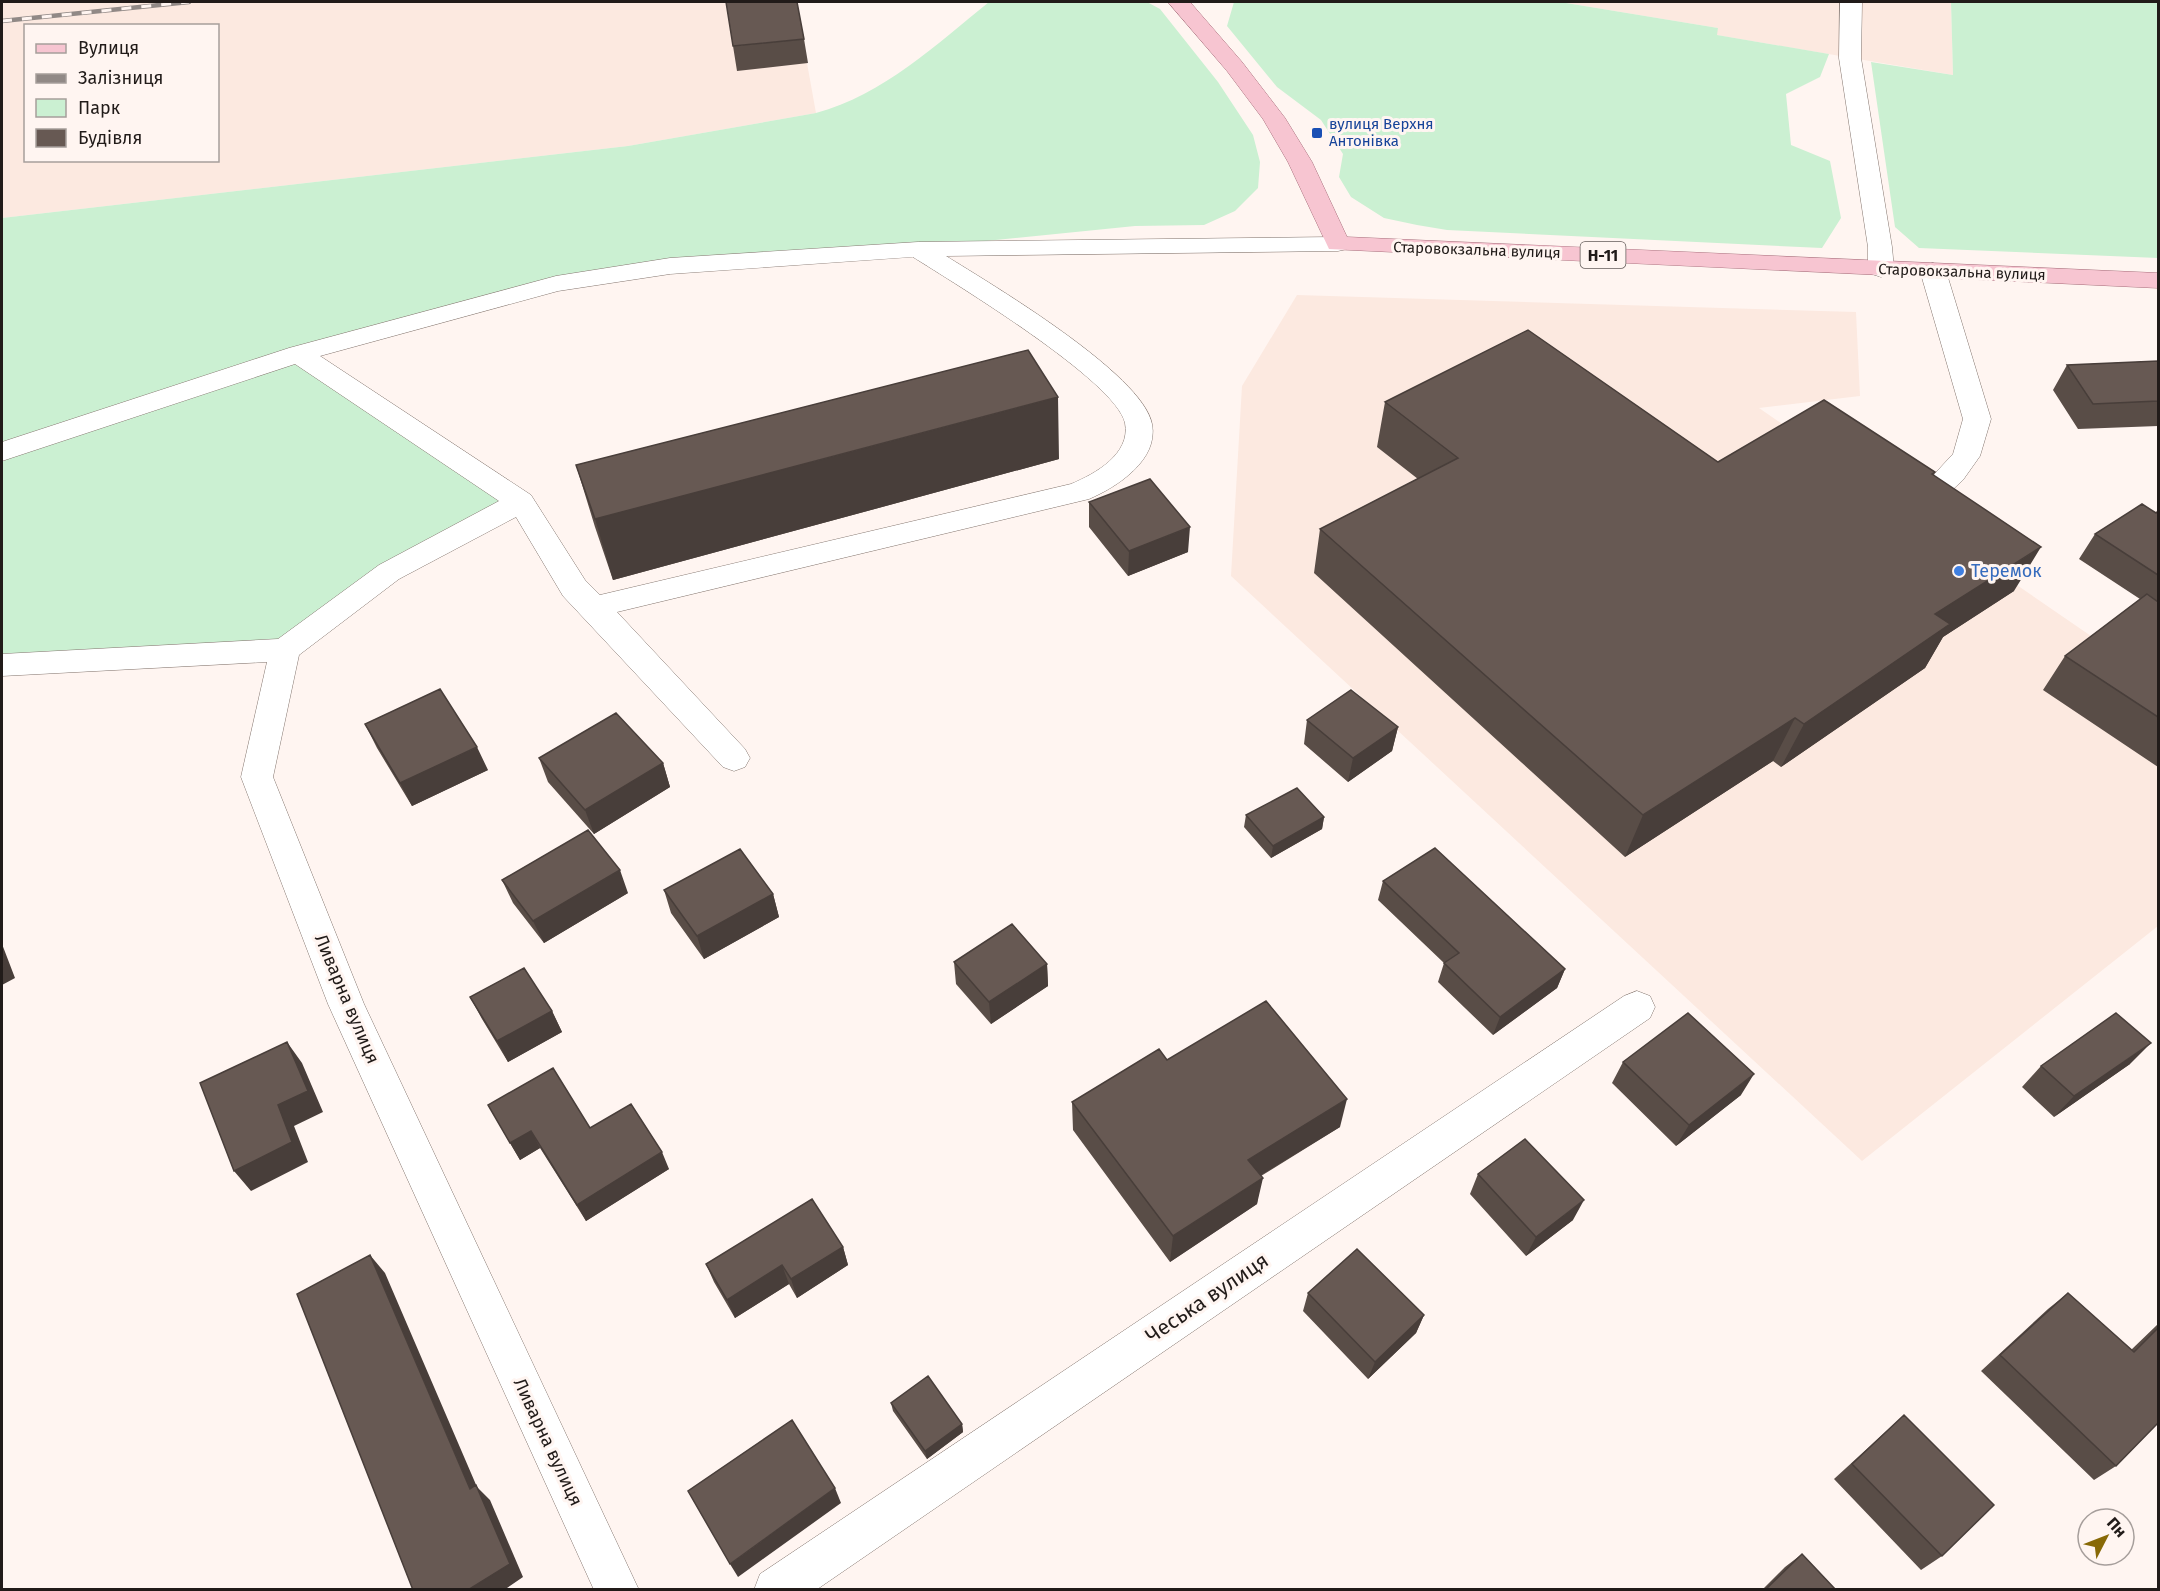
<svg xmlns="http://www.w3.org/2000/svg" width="2160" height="1591" font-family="'Fira Sans',sans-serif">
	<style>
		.built { fill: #fce9e0; fill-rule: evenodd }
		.green { fill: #cbf0d2 }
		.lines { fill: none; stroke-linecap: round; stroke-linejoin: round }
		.minor-casing { stroke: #84766f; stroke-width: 1 }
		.major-casing { stroke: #a9707d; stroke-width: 1 }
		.minor { fill: #fff; fill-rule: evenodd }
		.major { fill: #f7c5d1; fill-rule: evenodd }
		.rail-casing { stroke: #918986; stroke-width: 4.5 }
		.rail { stroke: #fff5f1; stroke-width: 3; stroke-dasharray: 10; stroke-linecap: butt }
		.wall { fill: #594d47 }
		.shaded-wall { fill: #483e3a }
		.building { fill: #675953; stroke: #483e3a; stroke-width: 1.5 }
		.transit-dot { fill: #1a4fb4; stroke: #fff5f1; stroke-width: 2 }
		.shop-dot { fill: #3f7fe0; stroke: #fff5f1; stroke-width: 2 }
		.labels { text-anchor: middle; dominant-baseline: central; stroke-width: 6; stroke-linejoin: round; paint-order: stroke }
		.far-transit-label { font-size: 15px; fill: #164399; stroke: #fff5f1; text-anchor: start }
		.far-street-label { font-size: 15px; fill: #211b19; stroke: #fff5f1 }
		.shield { fill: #fff5f1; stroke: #645c5a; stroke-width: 1.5 }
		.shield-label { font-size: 16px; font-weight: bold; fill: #211b19 }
		.shop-label { font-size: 18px; fill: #366cbe; stroke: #fff5f1; text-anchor: start }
		.street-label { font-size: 18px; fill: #211b19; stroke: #fff5f1 }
		.near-street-label { font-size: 21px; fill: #211b19; stroke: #fff5f1 }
	</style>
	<rect width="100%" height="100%" fill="#fff5f1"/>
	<path class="built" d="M2,2h794l20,111 -188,33 -626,72zM26,26h192v134h-192z
		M1560,2h391l2,73 -237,-40 2,-7z
		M1297,295l559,17 4,84 -101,12 399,274v244l-296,235 -631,-585 11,-190z"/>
	<path class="green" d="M989,2h158l13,7 58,73 35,53 7,27 -2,26 -23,23 -31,14 -69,1 -579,58 -257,70 222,148 -236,148 -283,15v-447l626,-72 188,-33c67,-18 121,-69 173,-111z
		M1234,2h326l158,26 -1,7 112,19 -9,23 -34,17 5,51 39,16 11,57 -19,30 -375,-18 -30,-5 -33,-7 -33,-21 -12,-20 4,-23 -22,-34 -44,-33 -50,-61z
		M1951,2h207v256l-239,-10 -24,-21 -24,-165 82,13z"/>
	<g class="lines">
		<g class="minor-casing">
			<path id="minor" d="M1840,2h22l-1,56 31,189 2,22 -4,5 -9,3 -9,-3 -4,-5v-22l-29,-189z
				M1338,237l9,2 3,5 -3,5 -9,2 -392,5c45,28 197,118 206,168 7,36 -35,63 -63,75l-472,113 128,137 5,9 -5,9 -11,4 -11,-4 -160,-171 -47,-79 -117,62 -100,76 -26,122 91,227 275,586h-45l-266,-586 -87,-227 26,-115 -265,14v-22l276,-15 101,-74 120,-64 -204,-137 -293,97v-19l287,-94 267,-72 114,-18 248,-16zM913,257c41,26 203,124 212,166 6,31 -30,51 -54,61l-471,111 -15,-15 -54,-85 -211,-139 238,-65 112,-17z
				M1933,263l9,3 4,5 45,148 -11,37 -17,24 -25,23 -10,3 -10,-3 -4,-7 39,-42 10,-35 -43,-148 4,-5z
				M1637,991l13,5 5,11 -5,11 -834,572h-62l6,-16 864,-578z"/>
		</g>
		<g class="major-casing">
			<path id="major" d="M1168,2h22l52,60 43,56 27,44 35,75 811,36v15l-829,-39 -41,-87 -25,-43 -36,-48z"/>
		</g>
		<use href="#minor" class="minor"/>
		<use href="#major" class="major"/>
		<g class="rail-casing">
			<path id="rail" d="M2,21l187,-19"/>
		</g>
		<use href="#rail" class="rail"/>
	</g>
	<path class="wall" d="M804,39l4,24 -71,8 -4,-25z
		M2158,361v65l-80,3 -25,-39 14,-25z
		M1385,402l333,60 217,10 -1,3 80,116 -71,46 -18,31 -144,99 -8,-6 -148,96 -311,-284 6,-44 98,-50 -41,-32z
		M1059,459l-446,121 -18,-53 -19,-62z
		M1089,502l99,50 -60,24 -39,-49z
		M2158,511v256l-115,-77 22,-34 75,-57 -61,-40 16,-25 61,-21z
		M1307,720l91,7 -6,24 -44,31 -44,-38z
		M365,724l123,46 -76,36 -35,-58z
		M539,758l124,5 7,24 -76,47 -46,-52z
		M1246,815l78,2 -2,12 -51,29 -27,-31z
		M502,880l126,13 -84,50 -31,-40z
		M1383,881l182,88 -8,19 -64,47 -55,-53 6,-19 -66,-63z
		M664,890l109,4 6,23 -75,42 -33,-46z
		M954,962l93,2 1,22 -57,38 -35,-40z
		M470,997l82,14 10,21 -54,30 -26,-43z
		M1623,1062l118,33 -65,51 -64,-63z
		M2130,1064l-76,53 -32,-30 19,-21z
		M1072,1102l268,25 -79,49 -4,28 -87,58 -97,-132z
		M488,1105l102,23 79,41 -83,52 -46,-73 -20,12z
		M1478,1174l95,46 -47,36 -56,-62z
		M843,1247l5,18 -51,33 -8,-14 -54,34 -21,-36 -8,-18z
		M1308,1293l116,22 -8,18 -48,46 -65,-68z
		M2068,1293l63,57 27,-26v99l-42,43 -22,14 -113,-109 67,-62z
		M891,1403l71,21 1,8 -36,27 -34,-48z
		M1904,1415l38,141 -21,14 -87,-91z
		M1802,1554l34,36h-74l23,-23z"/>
	<path class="shaded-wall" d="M1058,397l1,62 -446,121 -18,-61z
		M1190,527l-2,25 -60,24 1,-25z
		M2041,547l-27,44 -71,46 -18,31 -144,99 23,-43 131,-110z
		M1795,718l-22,43 -148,96 18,-42z
		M1398,727l-6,24 -44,31 5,-24z
		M477,747l11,23 -76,36 -12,-23z
		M663,763l7,24 -76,47 -9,-24z
		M1324,817l-2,12 -51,29 2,-12z
		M620,870l8,23 -84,50 -11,-22z
		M773,894l6,23 -75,42 -7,-23z
		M2,944l13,34 -13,7z
		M1047,964l1,22 -57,38 -2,-22z
		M1565,969l-8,19 -64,47 7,-18z
		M552,1011l10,21 -54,30 -11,-21z
		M287,1042l15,21 21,49 -29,14 14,36 -57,29 -17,-20z
		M2151,1043l-21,21 -76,53 20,-21z
		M1754,1074l-13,21 -65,51 13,-21z
		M1347,1099l-7,28 -97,59 5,-26z
		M531,1131l9,17 -20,12 -10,-17z
		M662,1152l7,17 -83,52 -9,-16z
		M1263,1178l-6,26 -87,58 3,-26z
		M1584,1200l-11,20 -47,36 10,-19z
		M843,1247l5,18 -51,33 -6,-19z
		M370,1255l15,18 92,214 13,13 33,77 -19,13h-36l2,-101z
		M782,1265l7,19 -54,34 -8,-18z
		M1424,1315l-8,18 -48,46 7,-17z
		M962,1424l1,8 -36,27 -2,-8z
		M835,1488l6,15 -103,74 -8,-13z"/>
	<path class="building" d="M726,2h71l7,37 -71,7z
		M1528,330l190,132 106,-62 111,72 -3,2 109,73 -106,67 15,10 -146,100 -9,-6 -152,97 -323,-286 138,-71 -73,-56z
		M1028,350l30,47 -463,122 -19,-54z
		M2158,361v40l-65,3 -26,-39z
		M1150,479l40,48 -61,24 -40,-49z
		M2142,504l14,9 2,-2v64l-63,-41z
		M2147,594l11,8v115l-93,-61z
		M440,689l37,58 -77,36 -35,-59z
		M1351,690l47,37 -45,31 -46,-38z
		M616,713l47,50 -78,47 -46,-52z
		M1297,788l27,29 -51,29 -27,-31z
		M588,830l32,40 -87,51 -31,-41z
		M1435,848l130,121 -65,48 -56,-54 15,-10 -76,-72z
		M740,849l33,45 -76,42 -33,-46z
		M1012,924l35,40 -58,38 -35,-40z
		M2,959l2,8 -2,2z
		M524,968l28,43 -55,30 -27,-44z
		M1266,1001l81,98 -99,61 15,18 -90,58 -101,-134 87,-53 8,11z
		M1688,1013l66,61 -65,51 -66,-63z
		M2116,1013l35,30 -77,53 -33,-30z
		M287,1042l21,49 -30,14 14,37 -58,29 -34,-88z
		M553,1068l37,60 41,-24 31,48 -85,53 -46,-74 -21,12 -22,-38z
		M1525,1139l59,61 -48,37 -58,-63z
		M812,1199l31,48 -52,32 -9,-14 -55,35 -21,-36z
		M1357,1249l67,66 -49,47 -67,-69z
		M370,1255l100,234 6,-4 34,79 -42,26h-55l-116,-296z
		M2068,1293l66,59 24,-24v95l-42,43 -116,-111z
		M928,1376l34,48 -37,27 -34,-48z
		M1904,1415l90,90 -52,51 -90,-92z
		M792,1420l43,68 -105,76 -42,-73z
		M1802,1554l34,36h-71z"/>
	<rect class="transit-dot" x="1311" y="127" width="12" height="12" rx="3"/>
	<circle class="shop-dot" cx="1959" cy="571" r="6"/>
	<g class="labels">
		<g class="far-transit-label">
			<text x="1329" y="124">вулиця Верхня<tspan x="1329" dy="17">Антонівка</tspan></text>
		</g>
		<g class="far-street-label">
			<text transform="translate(1477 250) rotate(2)">Старовокзальна вулиця</text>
			<text transform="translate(1962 272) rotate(2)">Старовокзальна вулиця</text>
		</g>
		<rect class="shield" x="1580.5" y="242" width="45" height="26" rx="4.5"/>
		<g class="shield-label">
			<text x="1603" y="255">Н-11</text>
		</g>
		<g class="shop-label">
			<text x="1971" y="571">Теремок</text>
		</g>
		<g class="street-label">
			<text transform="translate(347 999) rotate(67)">Ливарна вулиця</text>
			<text transform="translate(548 1442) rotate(65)">Ливарна вулиця</text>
		</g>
		<g class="near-street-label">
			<text transform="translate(1207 1298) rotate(-34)">Чеська вулиця</text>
		</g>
	</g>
	<rect width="2160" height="1591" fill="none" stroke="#211b19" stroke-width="6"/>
	<rect x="24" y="24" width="195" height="138" fill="#fff5f1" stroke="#a69e9b" stroke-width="1.5"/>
	<rect x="36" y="44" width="30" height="9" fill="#f7c5d1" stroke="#a69e9b" stroke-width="1.5"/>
	<text x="78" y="54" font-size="18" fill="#211b19">Вулиця</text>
	<rect x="36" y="74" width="30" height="9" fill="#918986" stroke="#a69e9b" stroke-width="1.5"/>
	<text x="78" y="84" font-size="18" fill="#211b19">Залізниця</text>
	<rect x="36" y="99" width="30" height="18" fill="#cbf0d2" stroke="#a69e9b" stroke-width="1.5"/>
	<text x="78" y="114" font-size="18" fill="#211b19">Парк</text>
	<rect x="36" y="129" width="30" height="18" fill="#675953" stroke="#a69e9b" stroke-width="1.5"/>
	<text x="78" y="144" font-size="18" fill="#211b19">Будівля</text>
	<g transform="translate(2106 1537) rotate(48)"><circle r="28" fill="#fff5f1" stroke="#a69e9b" stroke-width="1.5"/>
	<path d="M0-4.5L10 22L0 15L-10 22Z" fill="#886906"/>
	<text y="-9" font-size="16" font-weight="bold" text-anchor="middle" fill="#211b19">Пн</text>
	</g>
</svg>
